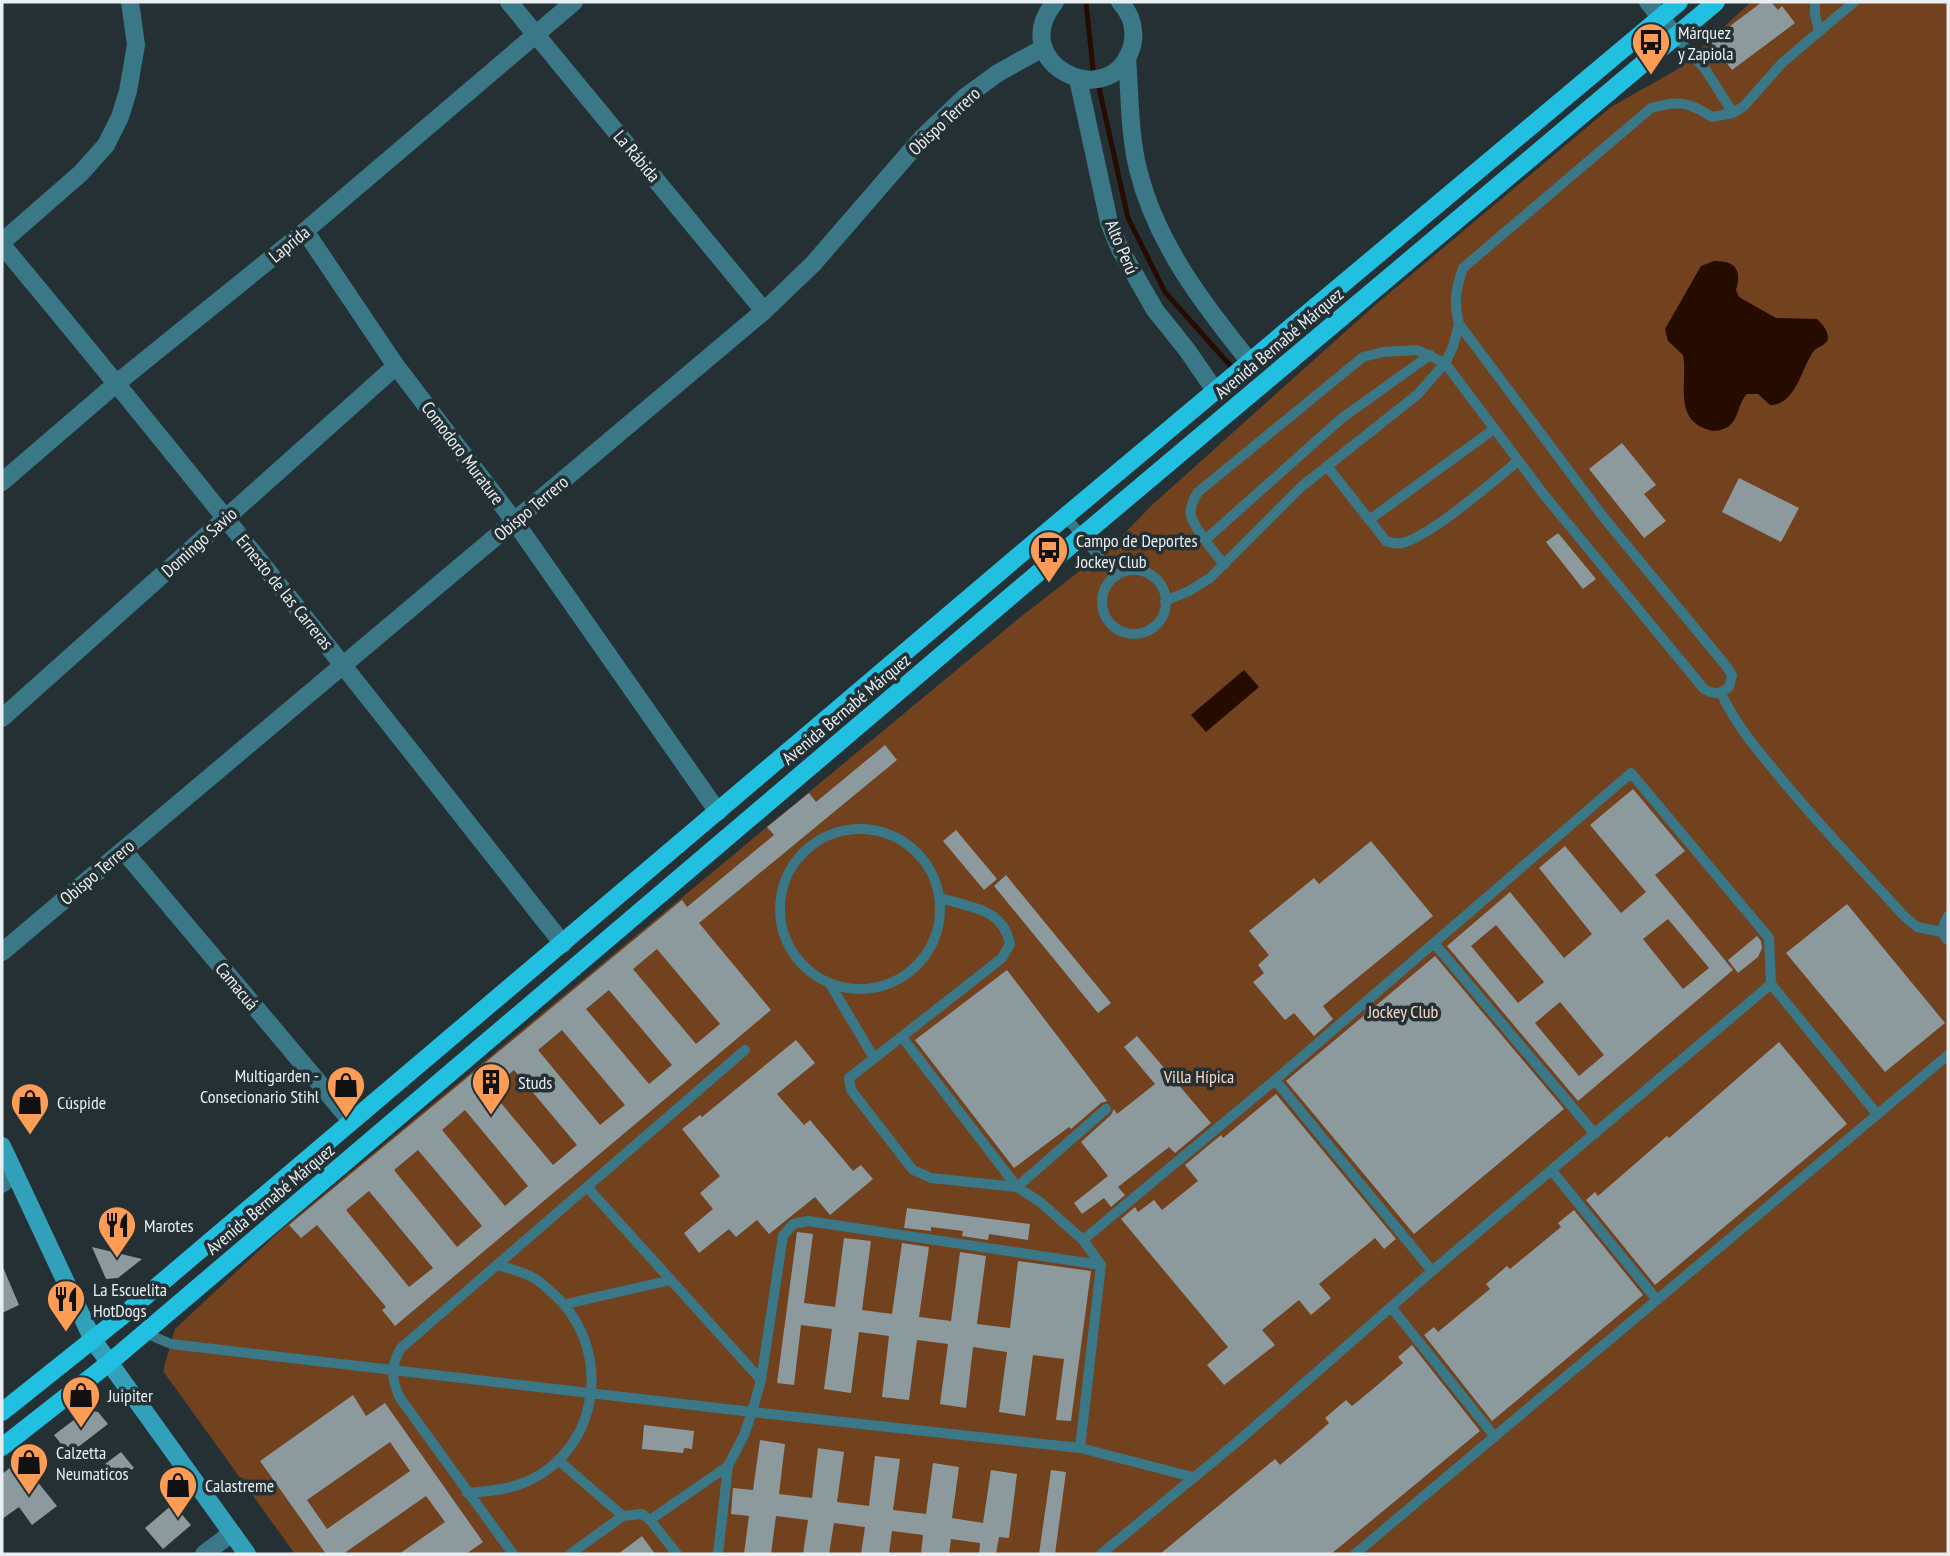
<svg xmlns="http://www.w3.org/2000/svg" width="1950" height="1556" font-family="'PT Sans Narrow',sans-serif">
	<style>
		.green { fill: #72411e }
		.water { fill: #260c00 }
		.lines { fill: none; stroke-linecap: round; stroke-linejoin: round }
		.stream { stroke: #260c00; stroke-width: 5 }
		.building { fill: #8c9a9e; fill-rule: evenodd }
		.service { stroke: #3a7787; stroke-width: 10 }
		.minor { stroke: #3a7787; stroke-width: 18 }
		.secondary { stroke: #33a0ba; stroke-width: 18 }
		.primary { stroke: #21c0e1; stroke-width: 18 }
		.labels { text-anchor: middle; dominant-baseline: central; stroke-width: 7; stroke-linejoin: round; paint-order: stroke }
		.poi-label { font-size: 18px; fill: #e8eff2; stroke: #243034; text-anchor: start }
		.street-label { font-size: 18px; fill: #e8eff2; stroke: #243034 }
		.park-label { font-size: 18px; fill: #f9d7c1; stroke: #243034 }
	</style>
	<rect width="100%" height="100%" fill="#243034"/>
	<path class="green" d="M1751,2h197v1552h-1653l-132,-183 12,-42 108,-101 735,-609 95,-74 39,-40 222,-199 237,-199 67,-38z"/>
	<path class="water" d="M1714,261c22,0 28,9 22,29l3,7 37,21 41,1c5,5 11,11 11,19 -1,8 -11,8 -15,14 -12,17 -17,53 -43,53l-12,-11h-11c-9,9 -8,25 -19,33 -7,4 -15,5 -22,2 -33,-12 -18,-48 -23,-74l-15,-14 -3,-12 36,-63z
		M1244,670l15,17 -53,45 -15,-17z"/>
	<g class="lines">
		<path class="stream" d="M1086,2l7,67
			M1099,88l29,130 37,74 70,79"/>
	</g>
	<path class="building" d="M1762,2h9l7,8 4,-4 13,17 -63,47 -22,-29z
		M1622,443l34,42 -12,9 22,27 -22,17 -55,-69z
		M1739,478l60,30 -18,34 -59,-30z
		M1558,533l38,46 -13,10 -37,-47z
		M885,745l12,15 -198,163 72,87 -376,316 -13,-16 4,-3 -69,-82 -16,13 -12,-13 393,-325 5,7 87,-72 -7,-8 42,-34 7,9zM657,949l63,75 -24,20 -63,-75zM609,990l63,75 -23,19 -63,-75zM562,1030l63,75 -25,20 -62,-75zM514,1070l63,75 -24,20 -63,-75zM465,1110l63,76 -23,20 -63,-76zM418,1150l64,76 -25,21 -63,-77zM369,1191l64,77 -24,19 -63,-77z
		M1633,789l52,62 -30,24 78,95 -155,131 -131,-155 63,-54 54,66 28,-24 -53,-66 26,-22 56,67 25,-21 -56,-67zM1668,919l41,49 -26,21 -40,-50zM1496,925l48,57 -26,21 -47,-57zM1560,1002l44,53 -25,21 -44,-53z
		M956,830l41,49 -13,11 -41,-49z
		M1371,841l62,75 -110,90 10,13 -19,17 -20,-23 -9,7 -32,-38 11,-9 -6,-8 11,-10 -20,-24 65,-53 5,6z
		M1006,875l105,128 -13,10 -104,-127z
		M1847,904l98,119 -60,49 -99,-119z
		M1757,936l4,5 1,7 -4,9 -20,16 -10,-13z
		M1435,956l129,153 -150,125 -128,-153z
		M1007,970l100,131 -6,2 -30,26 -2,-2 -55,41 -99,-128z
		M1137,1036l74,87 -36,30 -6,-6 -51,40 7,8 -14,12 -7,-9 -22,16 -8,-11 34,-27 -27,-34 30,-27 3,-6 3,5 38,-30 -31,-37z
		M796,1040l19,23 -38,31 27,31 6,-5 43,51 8,-6 12,14 -43,36 -15,-18 -46,37 -12,-14 -21,17 -7,-8 -30,24 -15,-20 29,-24 -13,-16 20,-17 -38,-47 18,-14 2,2z
		M1779,1042l68,82 -192,161 -69,-85 9,-8 3,4 69,-60 2,2z
		M1276,1094l120,145 -12,10 -9,-11 -56,46 12,14 -20,17 -12,-15 -37,30 13,15 -51,40 -17,-20 21,-18 -107,-128 14,-12 3,5 16,-12 8,10 36,-29 -13,-16 36,-30 2,3z
		M907,1208l123,16 -2,16 -39,-6 -1,6 -26,-4 1,-5 -32,-4v4l-27,-3z
		M1574,1210l69,85 -151,126 -68,-86 10,-8 4,5 52,-43 -4,-5 21,-18 3,3 51,-42 -3,-4z
		M797,1232l16,2 -9,69 31,4 9,-69 27,3 -9,69 30,4 10,-71 27,4 -10,70 32,4 9,-69 26,4 -9,68 33,4 8,-67 73,10 -20,150 -15,-1 8,-61 -31,-4 -8,61 -26,-4 8,-60 -34,-5 -7,61 -26,-4 8,-60 -31,-4 -8,60 -27,-3 7,-61 -30,-4 -8,61 -27,-4 8,-60 -31,-4 -7,60 -17,-2z
		M92,1247l50,12 -24,19 -12,1z
		M2,1265l17,40 -17,8z
		M1412,1345l68,86 -149,123h-171l115,-95 5,6 32,-27 17,-15 -4,-5 21,-18 6,6 22,-18 29,-25 -5,-6z
		M353,1395l13,21 19,-13 98,139 -17,12h-67l46,-32 -19,-26 -83,58h-17l-66,-93zM390,1442l20,29 -83,58 -20,-29z
		M87,1410l11,2 10,12 -39,30 -15,-19z
		M644,1425l50,6 -2,18 -8,-1 -1,5 -41,-4z
		M760,1440l25,4 -6,50 33,4 6,-50 26,4 -7,50 32,4 6,-50 25,3 -7,51 33,4 7,-51 26,4 -7,51 31,5 8,-53 26,4 -8,64 -10,-1 -3,17h-17l1,-11 -29,-4 -2,15h-28l2,-19 -31,-4 -3,23h-28l4,-27 -31,-4 -5,31h-26l5,-34 -32,-4 -5,38h-27l5,-38 -18,-2 2,-26 20,2z
		M121,1452l13,16 -17,12 -12,-16z
		M20,1460l37,46 -25,19 -13,-18 -17,12v-45z
		M1051,1470l15,2 -11,82h-16z
		M173,1504l18,21 -28,24 -18,-21z
		M642,1536l13,18h-37z"/>
	<g class="lines">
		<path class="service" d="M1815,2v13l4,15
			M1675,36l30,33 28,44
			M1327,466l59,75c5,2 11,3 16,2 29,-7 90,-61 116,-82
			M1066,517l49,59
			M1369,520l125,-91
			M1205,540c-13,-19 -21,-26 -7,-48l165,-135 20,-5 34,-2 28,13 100,133 159,193c10,6 16,5 25,-2l3,-12 -5,-8 -123,-149 -145,-194c-6,-21 -3,-36 4,-56l188,-160c28,-8 38,-6 61,9l21,-4 11,-7 38,-43 72,-61
			M1224,565l-19,-25 137,-122 88,-63
			M1102 602a32 32 0 1 1 64 0a32 32 0 1 1-64 0Z
			M1165,601l24,-10 21,-13 91,-91 117,-93 27,-31 8,-16 6,-23
			M1721,693c15,33 39,60 62,88 39,47 81,91 122,136l12,10 25,5
			M780 909a80 80 0 1 1 160 0a80 80 0 1 1-160 0Z
			M941,898c30,10 62,10 69,46l-8,14 -153,120 2,12 62,80 18,8 86,9 23,15 43,38
			M1948,916c-5,9 -8,17 0,24
			M1434,943l161,191
			M830,984l44,74
			M902,1037l115,150 89,-78
			M1275,1080l157,191
			M1552,1171l105,129
			M587,1187l174,193
			M566,1304l105,-24
			M1391,1307l104,130
			M145,1333l26,11 581,68 -8,23 -16,31 -10,88
			M1080,1448l-328,-36 9,-32 22,-144 10,-12 15,-3 293,44
			M558,1460l65,56
			M1193,1477l-113,-29 21,-183 -18,-25 192,-160 356,-307 138,165 2,46 106,130
			M467,1493c22,-2 43,-3 63,-13 74,-36 82,-138 20,-189 -5,-4 -10,-10 -16,-13 -11,-6 -24,-9 -36,-13
			M650,1520l27,34
			M513,1554l-113,-156c-9,-19 -10,-32 1,-50l344,-298
			M570,1554l53,-38 19,-2 8,6 78,-54
			M1101,1554l136,-112 195,-171 339,-287
			M1355,1554l593,-499"/>
		<path class="minor" d="M509,2l255,309
			M1055,2c-51,62 57,114 77,44 4,-16 -1,-32 -12,-44
			M1648,2l27,34
			M1127,57c3,37 2,76 11,112 18,74 65,135 112,193
			M1078,79l31,143 11,27 35,61 32,40 29,42
			M305,231l91,135 119,156 203,290
			M2,242l79,-69 25,-28 14,-28 8,-26 8,-46 -6,-43
			M2,245c191,229 376,464 561,699
			M2,482l115,-99 188,-152 269,-229
			M2,718l394,-352
			M123,850l228,271
			M2,952l762,-641 49,-47 110,-127 42,-40 33,-24 45,-25
			M2,1184l12,-12
			M204,1554l28,-21"/>
		<path class="secondary" d="M2,1146l91,194 154,214"/>
		<path class="primary" d="M2,1412l119,-95 921,-781 637,-534
			M2,1447l107,-84 929,-790 678,-571"/>
	</g>
	<defs>
		<g id="bus-pin" transform="scale(2.0125)"><path d="M0 17L-7.5 6A9.5 9.5 0 1 1 7.5 6Z" fill="#fd9c55" stroke="#243034"/><path d="M-5-6H5V4H4V6H2V4H-2V6H-4V4H-5ZM-3.5-4V0h7V-4ZM-3.5 1.2v1.5H-2V1.2ZM2 1.2v1.5H3.5V1.2Z" fill="#111"/></g>
		<g id="building-pin" transform="scale(2.0125)"><path d="M0 17L-7.5 6A9.5 9.5 0 1 1 7.5 6Z" fill="#fd9c55" stroke="#243034"/><path d="M-4-6H4V6H1V3H-1V6H-4ZM-2.5-4.3h1.7v1.8h-1.7ZM.8-4.3h1.7v1.8H.8ZM-2.5-1h1.7V.8h-1.7ZM.8-1h1.7V.8H.8Z" fill="#111"/></g>
		<g id="shop-pin" transform="scale(2.0125)"><path d="M0 17L-7.5 6A9.5 9.5 0 1 1 7.5 6Z" fill="#fd9c55" stroke="#243034"/><path d="M-5-2.5h2.3a2.7 3.5 0 0 1 5.4 0H5L5.5 6h-11ZM-1.5-2.5h3a1.5 2.3 0 0 0-3 0Z" fill="#111"/></g>
		<g id="restaurant-pin" transform="scale(2.0125)"><path d="M0 17L-7.5 6A9.5 9.5 0 1 1 7.5 6Z" fill="#fd9c55" stroke="#243034"/><path d="M-5-6h1v4h1v-4h1v4h1v-4h1v5L-1.5 .5V6h-2V.5L-5-1ZM5-6V6H3V1.5H1.5Q1.5-4 5-6Z" fill="#111"/></g>
	</defs>
	<g fill-rule="evenodd">
		<use href="#bus-pin" x="1651" y="42"/>
		<use href="#bus-pin" x="1049" y="550"/>
		<use href="#building-pin" x="491" y="1082"/>
		<use href="#shop-pin" x="346" y="1085"/>
		<use href="#shop-pin" x="30" y="1102"/>
		<use href="#restaurant-pin" x="117" y="1225"/>
		<use href="#restaurant-pin" x="66" y="1299"/>
		<use href="#shop-pin" x="81" y="1395"/>
		<use href="#shop-pin" x="29" y="1462"/>
		<use href="#shop-pin" x="178" y="1485"/>
	</g>
	<g class="labels">
		<g class="poi-label">
			<text x="1678" y="32">Márquez<tspan x="1678" dy="21">y Zapiola</tspan></text>
			<text x="1076" y="540">Campo de Deportes<tspan x="1076" dy="21">Jockey Club</tspan></text>
			<text x="319" y="1075" text-anchor="end">Multigarden -<tspan x="319" dy="21">Consecionario Stihl</tspan></text>
			<text x="518" y="1082">Studs</text>
			<text x="57" y="1102">Cúspide</text>
			<text x="144" y="1225">Marotes</text>
			<text x="93" y="1289">La Escuelita<tspan x="93" dy="21">HotDogs</tspan></text>
			<text x="108" y="1395">Juipiter</text>
			<text x="56" y="1452">Calzetta<tspan x="56" dy="21">Neumaticos</tspan></text>
			<text x="205" y="1485">Calastreme</text>
		</g>
		<g class="street-label">
			<text transform="translate(944 121) rotate(-43)">Obispo Terrero</text>
			<text transform="translate(637 156) rotate(50)">La Rábida</text>
			<text transform="translate(289 244) rotate(-39)">Laprida</text>
			<text transform="translate(1122 247) rotate(67)">Alto Perú</text>
			<text transform="translate(1279 343) rotate(-40)">Avenida Bernabé Márquez</text>
			<text transform="translate(463 453) rotate(53)">Comodoro Murature</text>
			<text transform="translate(531 508) rotate(-40)">Obispo Terrero</text>
			<text transform="translate(199 542) rotate(-42)">Domingo Savio</text>
			<text transform="translate(285 592) rotate(51)">Ernesto de las Carreras</text>
			<text transform="translate(846 709) rotate(-40)">Avenida Bernabé Márquez</text>
			<text transform="translate(97 872) rotate(-40)">Obispo Terrero</text>
			<text transform="translate(237 986) rotate(50)">Camacuá</text>
			<text transform="translate(270 1199) rotate(-40)">Avenida Bernabé Márquez</text>
		</g>
		<g class="park-label">
			<text x="1403" y="1011">Jockey Club</text>
			<text x="1199" y="1076">Villa Hípica</text>
		</g>
	</g>
	<rect width="1950" height="1556" fill="none" stroke="#e8eff2" stroke-width="7"/>
</svg>
